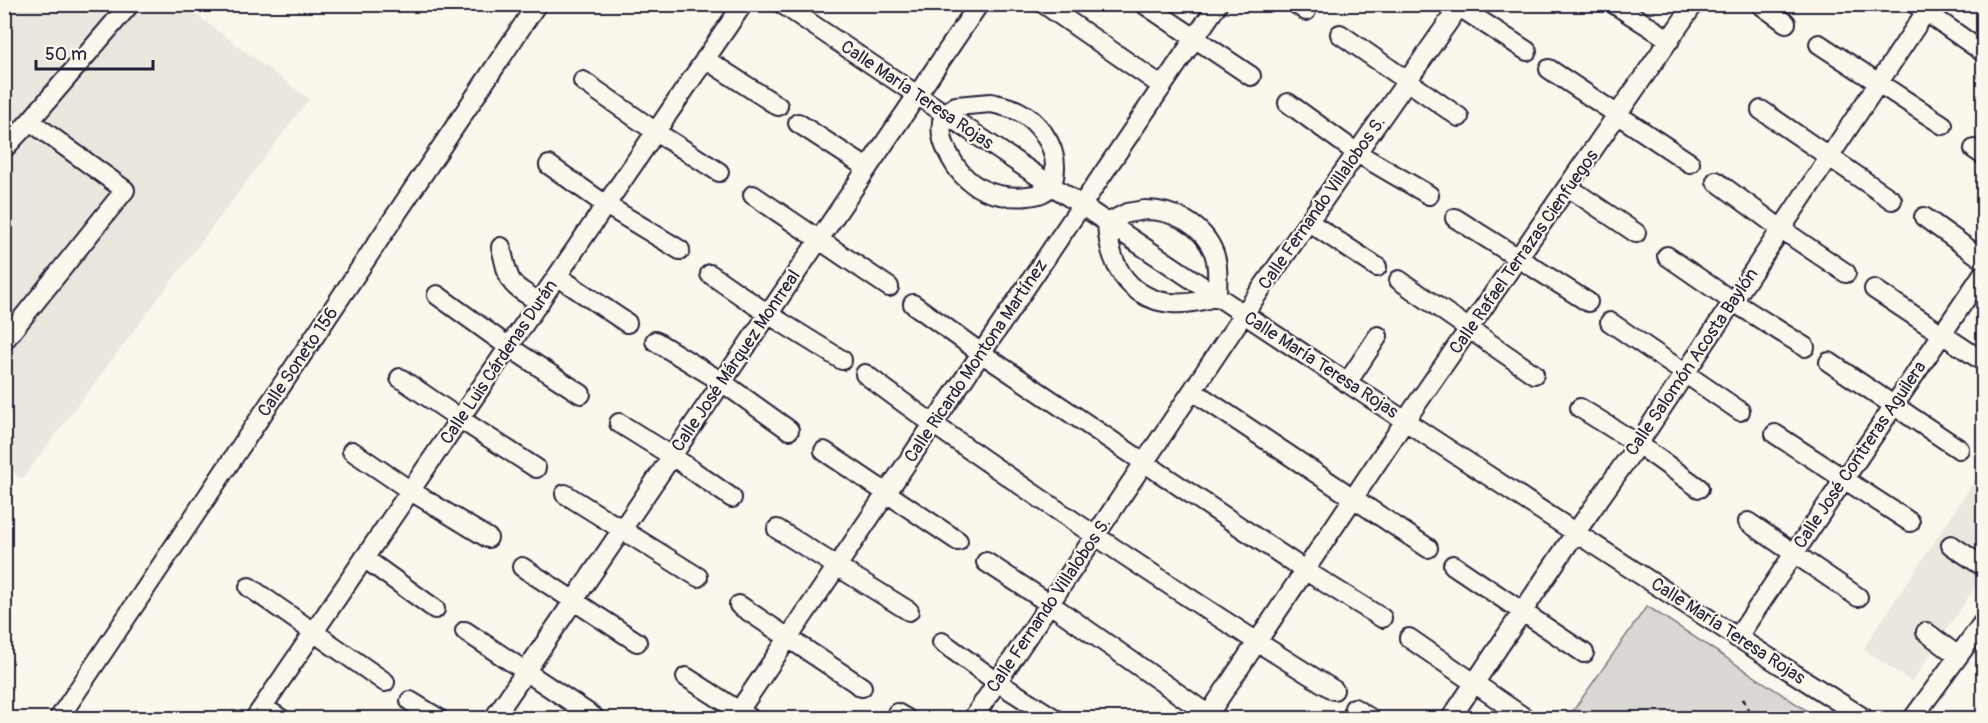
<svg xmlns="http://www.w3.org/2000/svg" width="1988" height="723" font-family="Pangolin,sans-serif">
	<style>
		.built { fill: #ebe7df }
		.green { fill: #dbd8d3; stroke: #7e7d87; stroke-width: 1.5 }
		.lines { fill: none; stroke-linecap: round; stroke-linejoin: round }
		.minor-casing { stroke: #22223b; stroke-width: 22 }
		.path { stroke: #22223b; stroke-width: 3; stroke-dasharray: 4.5 4.5; stroke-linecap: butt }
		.minor { stroke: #fbf7ec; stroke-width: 18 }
		.labels { text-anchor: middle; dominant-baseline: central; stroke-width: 4.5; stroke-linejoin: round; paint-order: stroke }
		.street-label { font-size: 18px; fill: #22223b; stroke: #fbf7ec }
	</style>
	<rect width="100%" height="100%" fill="#fbf7ec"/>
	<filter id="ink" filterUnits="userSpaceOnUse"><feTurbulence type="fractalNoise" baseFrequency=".0167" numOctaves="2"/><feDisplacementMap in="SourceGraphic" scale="12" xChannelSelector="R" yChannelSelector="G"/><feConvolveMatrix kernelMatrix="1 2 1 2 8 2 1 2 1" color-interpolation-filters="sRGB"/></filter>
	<g filter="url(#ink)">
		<path class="built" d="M12,5h171l126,94 -287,380 -18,-13v-451z
			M1983,468v107l-71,107 -49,-33z"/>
		<path class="green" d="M1647,606l171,112h-250z"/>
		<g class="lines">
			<g class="minor-casing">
				<path id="minor" d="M782,4c359,242 717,483 1082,714
					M1044,4l118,82
					M1144,4l107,72
					M1296,4l10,7
					M1455,4l72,47
					M1614,4l56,36
					M1760,4l26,19
					M1915,4l69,49
					M1340,34l119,83
					M1819,44l124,81
					M705,59l73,47
					M1549,69l141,94
					M583,81l73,51 63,40
					M991,103c9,2 19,4 27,8 19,9 37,33 37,55 0,7 -1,17 -6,22 -6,6 -13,7 -21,8 -29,3 -56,-5 -73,-31 -10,-16 -18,-32 -11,-51l12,-8z
					M1288,103l69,50 72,42
					M1761,110l131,90
					M30,121l100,-117
					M798,123l69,45
					M4,149l26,-28 95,69 -121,151
					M1974,149l10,7
					M549,165l57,40 74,45
					M1716,181l65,48 65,44
					M1568,187l68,46
					M753,195l136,92
					M1145,210c29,0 58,15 69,43 5,13 3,30 3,43 -62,22 -107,-7 -110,-73l20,-10z
					M1924,217l60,43
					M1455,218l133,84
					M1309,222l68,45
					M501,247c9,36 5,36 39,55
					M1667,256l65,45 73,46
					M710,274l58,40 74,46
					M557,276l70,47
					M1399,280l135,94
					M1874,289l110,73
					M437,295l72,52 72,47
					M913,304l68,49 325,218 76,47
					M1610,322l130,89
					M655,341l67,41 67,48
					M1829,362l130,87
					M865,374c64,49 131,94 198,140 89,60 180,120 271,176
					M400,378l60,41 76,49
					M1347,383l31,-47
					M1193,391l235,157
					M1580,408l58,36 61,44
					M619,423l53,33 60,42
					M1775,434l135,88
					M352,451l59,40 77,47
					M824,451l134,90
					M565,494l133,83
					M1748,522l110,75
					M777,529l132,82
					M1951,545l33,22
					M364,558l71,51
					M986,562l64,42 163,114
					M1453,565l131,88
					M522,567l115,75
					M249,587l136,95
					M739,605l123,82
					M465,631l129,86
					M1926,632l32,24
					M1409,638l116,80
					M1737,638l247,-366
					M942,642l55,40 57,36
					M686,677l64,41
					M410,701l28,17
					M263,707l17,11
					M1354,708l16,10
					M897,713l9,5
					M59,718l478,-714
					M255,718l488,-714
					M494,718l485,-714
					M734,718l484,-714
					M973,718l270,-403 218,-311
					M1206,718l199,-297 289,-417
					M1451,718l125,-186 62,-88 293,-440
					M1913,718l71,-97"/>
			</g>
			<path class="path" d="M1743,699l9,19"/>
			<use href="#minor" class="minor"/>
		</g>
	</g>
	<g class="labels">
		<g class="street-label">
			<text transform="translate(917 95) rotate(34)">Calle María Teresa Rojas</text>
			<text transform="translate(1322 203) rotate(-55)">Calle Fernando Villalobos S.</text>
			<text transform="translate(1524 252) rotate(-55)">Calle Rafael Terrazas Cienfuegos</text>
			<text transform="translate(736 361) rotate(-56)">Calle José Márquez Monrreal</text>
			<text transform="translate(976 361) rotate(-56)">Calle Ricardo Montona Martínez</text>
			<text transform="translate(298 362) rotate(-56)">Calle Soneto 156</text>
			<text transform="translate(499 362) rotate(-56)">Calle Luis Cárdenas Durán</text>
			<text transform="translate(1692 362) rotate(-56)">Calle Salomón Acosta Baylón</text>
			<text transform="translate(1321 365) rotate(33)">Calle María Teresa Rojas</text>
			<text transform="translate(1860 455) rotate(-56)">Calle José Contreras Aguilera</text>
			<text transform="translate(1049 605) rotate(-56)">Calle Fernando Villalobos S.</text>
			<text transform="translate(1728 631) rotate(33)">Calle María Teresa Rojas</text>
		</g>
	</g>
	<rect width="1988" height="723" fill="none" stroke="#fbf7ec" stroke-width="24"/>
	<rect x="12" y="12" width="1964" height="699" fill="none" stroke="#22223b" stroke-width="2" filter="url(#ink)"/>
	<path d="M36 60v9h117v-9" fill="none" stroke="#22223b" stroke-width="3"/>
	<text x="45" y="60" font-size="18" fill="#22223b" stroke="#fbf7ec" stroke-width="4.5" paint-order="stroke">50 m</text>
</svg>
